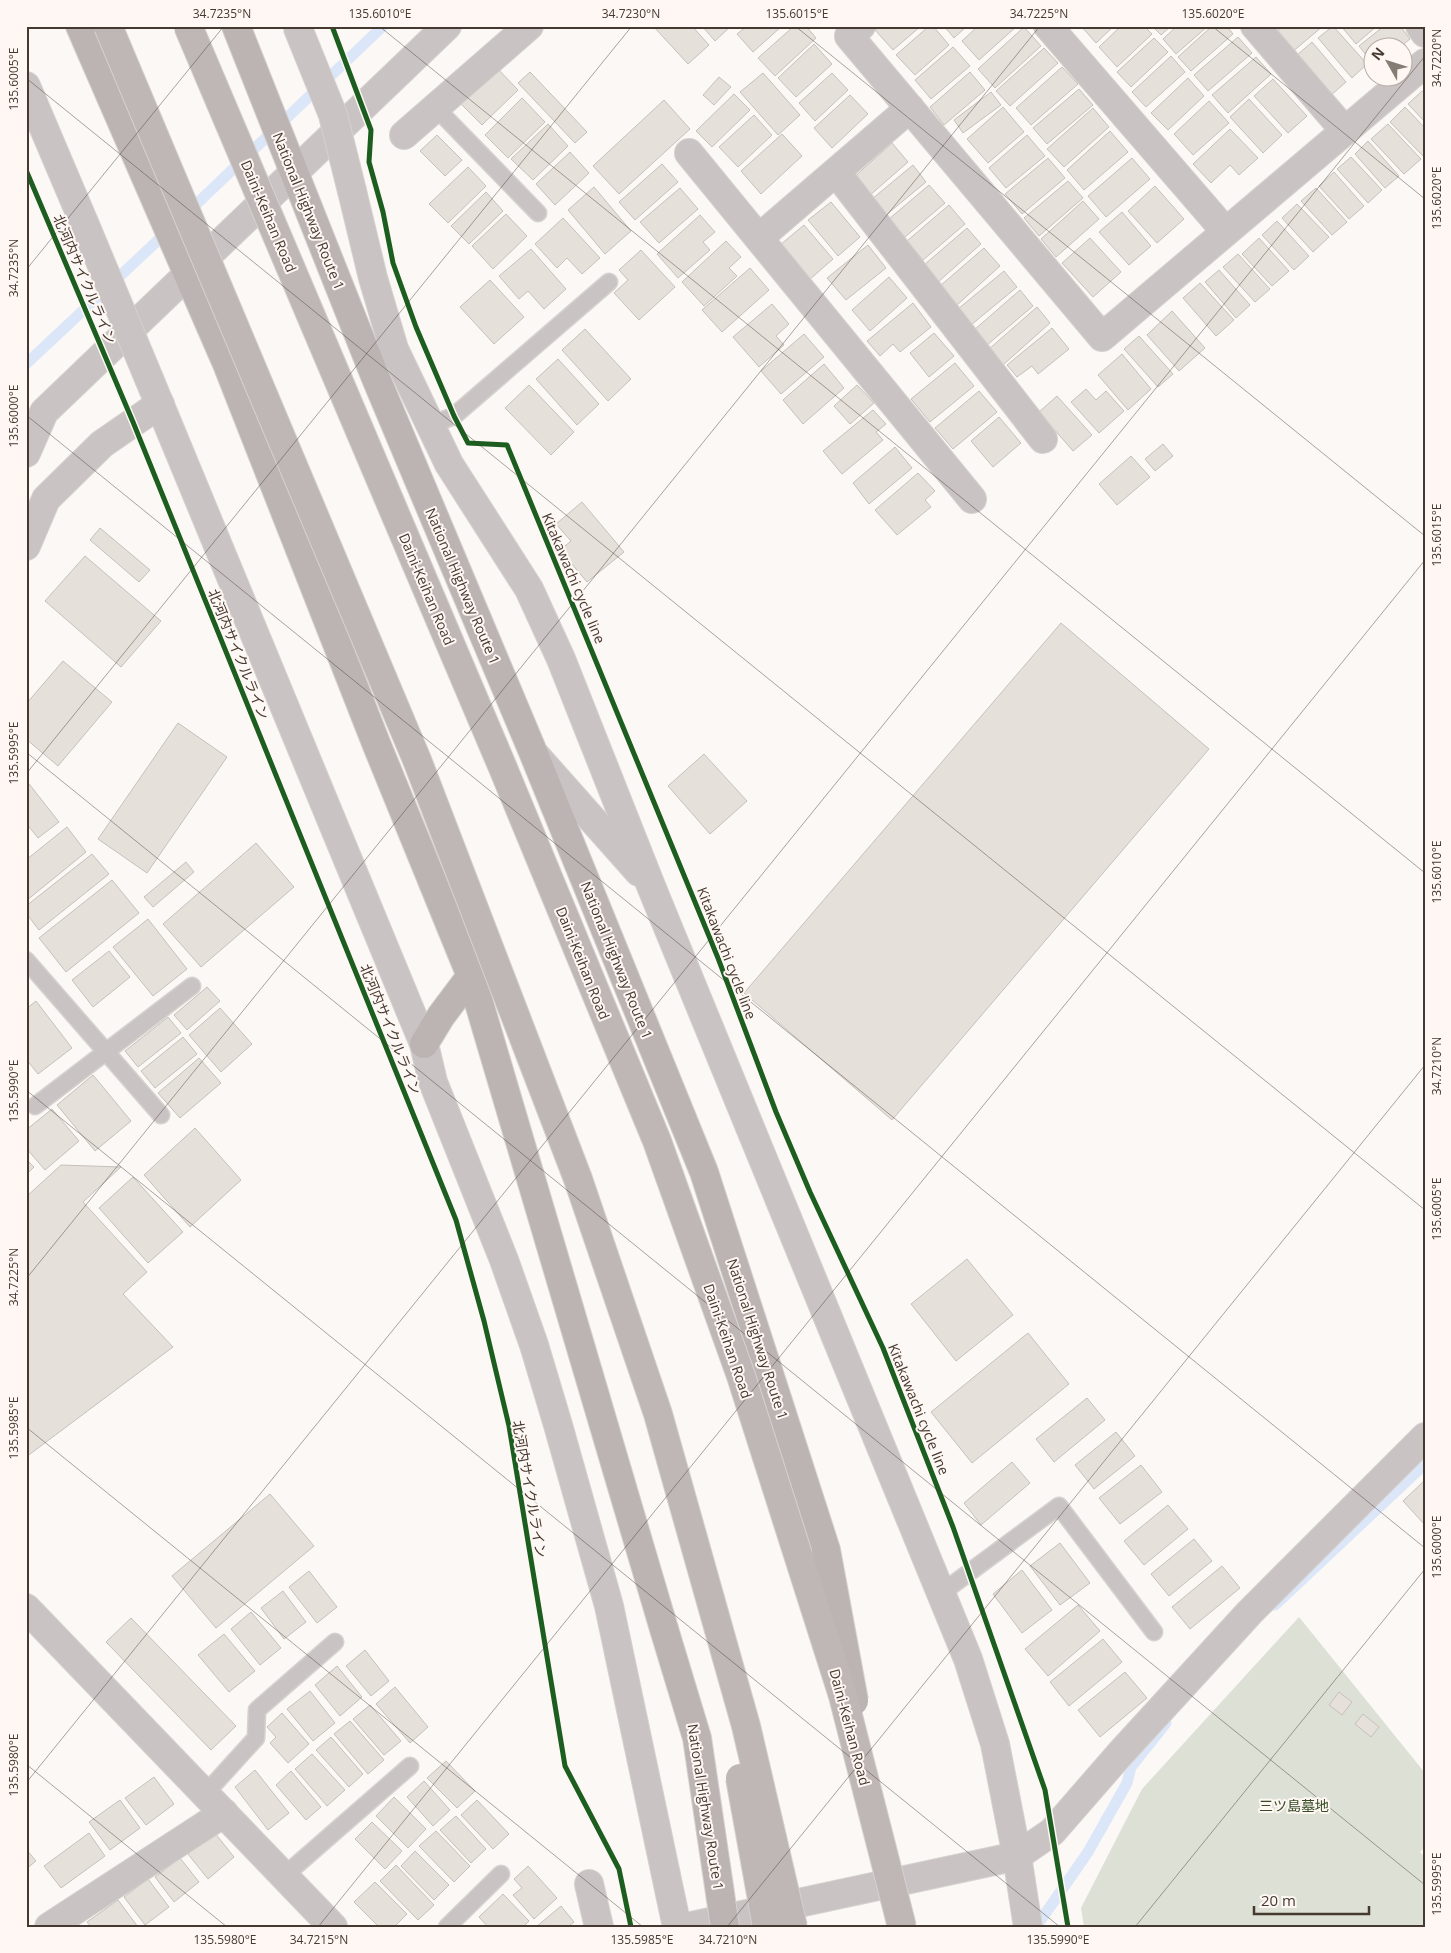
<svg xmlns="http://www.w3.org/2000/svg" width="1451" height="1953" font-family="'Open Sans','Noto Sans JP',sans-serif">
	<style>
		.green { fill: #dce0d5 }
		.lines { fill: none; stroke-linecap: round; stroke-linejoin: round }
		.stream { stroke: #dbe7f9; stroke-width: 11 }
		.building { fill: #e6e0db; stroke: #c6c0ba }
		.service-casing { stroke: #d6d2cf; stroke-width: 19 }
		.minor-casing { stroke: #d6d2cf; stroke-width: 30 }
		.tertiary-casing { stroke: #d6d2cf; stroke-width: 30 }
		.trunk-casing { stroke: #d6d2cf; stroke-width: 30 }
		.service { stroke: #c9c3c3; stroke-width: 16 }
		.minor { stroke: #c9c3c3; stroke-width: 28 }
		.tertiary { stroke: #c9c3c3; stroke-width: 28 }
		.trunk { stroke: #bcb4b3; stroke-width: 28 }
		.minor-bridge-casing { stroke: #d6d2cf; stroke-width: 30; stroke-linecap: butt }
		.tertiary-bridge-casing { stroke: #d6d2cf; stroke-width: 30; stroke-linecap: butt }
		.trunk-bridge-casing { stroke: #d6d2cf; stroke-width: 30; stroke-linecap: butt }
		.motorway-bridge-casing { stroke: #d6d2cf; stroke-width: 30; stroke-linecap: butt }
		.minor-bridge { stroke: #c9c3c3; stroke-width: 28 }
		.tertiary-bridge { stroke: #c9c3c3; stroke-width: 28 }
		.trunk-bridge { stroke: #bcb4b3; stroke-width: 28 }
		.motorway-bridge { stroke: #beb7b5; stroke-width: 28 }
		.cycleway-casing { stroke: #fef7f3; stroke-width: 8 }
		.cycleway { stroke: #1b5e20; stroke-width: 5 }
		.ticks { fill: none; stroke: #453930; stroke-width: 1; stroke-opacity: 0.45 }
		.labels { text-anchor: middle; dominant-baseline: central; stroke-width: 4; stroke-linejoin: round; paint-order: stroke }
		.street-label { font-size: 14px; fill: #453930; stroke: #fef7f3 }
		.park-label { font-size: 14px; fill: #364c23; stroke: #fef7f3 }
		.neatline { fill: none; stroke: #453930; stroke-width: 2 }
		.ticks-label { font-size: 12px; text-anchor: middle; fill: #453930 }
	</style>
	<rect width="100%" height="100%" fill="#fbf8f6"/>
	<path class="green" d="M1299,1617l126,156v74l-5,5 5,5v70h-341l-3,-19 61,-119z"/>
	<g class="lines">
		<path class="stream" d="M186,214l197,-188
			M26,364l143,-134
			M1275,1605l150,-141
			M1036,1927l52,-75 39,-69 4,-16 35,-44"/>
	</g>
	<path class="building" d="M653,26h39l17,19 -21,19z
		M702,26h29l-16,15z
		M747,26h35l-29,26 -16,-18z
		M794,26h12l10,12 -41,38 -17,-18z
		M880,26h41l-28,24 -18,-20z
		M929,26h4l16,19 -34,30 -19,-20z
		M944,26h23l-13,12z
		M978,26h39l-38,34 -17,-19z
		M1081,26h33l-18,17z
		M1121,26h23l8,8 -35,33 -18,-20z
		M1152,26h19l-10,9z
		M1177,26h31l-32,28 -13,-15z
		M1212,26h15l6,8 -42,37 -13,-14z
		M1283,26h40l-32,27 -17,-19z
		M1333,26l34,38 -15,14 -34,-40z
		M1341,26h36l-21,18z
		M1384,26h16l10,13 -11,9h-25v17l-15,-19z
		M1024,27l17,19 -46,42 -17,-19z
		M1238,37l14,16 -44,38 -14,-16z
		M1154,38l14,14 -37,35 -14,-15z
		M1312,42l34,40 -16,14 -34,-40z
		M814,44l18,20 -36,33 -18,-19z
		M953,47l17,19 -39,33 -16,-19z
		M1044,48l14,15 -48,43 -14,-15z
		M1171,56l14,16 -39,35 -14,-15z
		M1256,57l15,17 -43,39 -16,-18z
		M496,67l22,23 -36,35 -22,-22z
		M1062,67l16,17 -47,41 -15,-17z
		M530,72l57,60 -12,11 -57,-60z
		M970,72l15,18 -41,35 -14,-18z
		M763,73l37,42 -22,20 -38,-43z
		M832,73l16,17 -33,31 -16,-18z
		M719,77l12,10 -17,18 -11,-10z
		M1188,78l16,18 -36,34 -17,-17z
		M1273,79l34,37 -19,17 -34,-37z
		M1079,89l14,16 -46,39 -14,-16z
		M1422,91l3,2v29l-17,-18z
		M991,92l10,13 -38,28 -9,-13z
		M734,94l16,16 -38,37 -16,-16z
		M850,95l18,19 -36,34 -18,-20z
		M522,98l23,24 -37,36 -23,-23z
		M1249,99l33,36 -19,18 -33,-36z
		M664,100l26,29 -71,65 -26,-28z
		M1209,101l20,22 -36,32 -19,-21z
		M1003,107l21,25 -36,31 -21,-24z
		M1405,107l20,21 -1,29 -34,-35z
		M1093,108l16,19 -45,40 -17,-18z
		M754,115l18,20 -34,32 -19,-20z
		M548,124l20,22 -35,34 -22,-21z
		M1388,124l33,35 -17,15 -33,-35z
		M1230,129l28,29 -19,17 -9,-10 -19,18 -18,-19z
		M1110,131l18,21 -44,38 -17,-20z
		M782,134l20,22 -41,38 -20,-23z
		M437,135l25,25 -17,16 -25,-25z
		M1027,135l18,21 -39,32 -17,-20z
		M1368,141l31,35 -14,12 -30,-34z
		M892,143l16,19 -39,34 -16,-18z
		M570,152l19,21 -34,32 -19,-21z
		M1351,157l31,33 -14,13 -31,-34z
		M1048,158l17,20 -43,36 -17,-20z
		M1132,158l18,21 -44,38 -18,-21z
		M662,164l16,18 -43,38 -16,-18z
		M913,165l13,17 -40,33 -14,-16z
		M468,167l18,19 -38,37 -19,-19z
		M1334,172l30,34 -15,13 -30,-33z
		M1068,181l15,17 -44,38 -15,-18z
		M929,185l16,18 -40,34 -16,-18z
		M1155,186l29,33 -27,24 -29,-32z
		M594,187l37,44 -26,23 -37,-44z
		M680,188l18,21 -39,34 -19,-21z
		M1316,188l31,34 -15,13 -31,-34z
		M486,192l17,19 -34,33 -18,-18z
		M1083,201l16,18 -43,38 -15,-18z
		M831,202l29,35 -22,19 -30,-36z
		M1297,204l32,33 -16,15 -31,-34z
		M949,205l16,19 -42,36 -16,-19z
		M1122,212l29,34 -22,19 -30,-33z
		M506,214l21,22 -34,33 -21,-23z
		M700,215l15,17 -12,10 7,8 -32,28 -21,-24z
		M563,218l37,40 -18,16 -15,-16 -10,10 -22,-24z
		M1277,221l32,35 -15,14 -32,-35z
		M804,225l29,34 -24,21 -29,-35z
		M967,228l14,16 -43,38 -14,-17z
		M1090,238l31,34 -28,25 -31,-34z
		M1259,238l30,33 -17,15 -30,-32z
		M726,241l15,16 -12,11 8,8 -33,30 -22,-24z
		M868,245l18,23 -40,32 -19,-22z
		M984,248l16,18 -43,39 -17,-19z
		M531,249l35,40 -22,20 -16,-18 -9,8 -20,-23z
		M641,250l34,37 -36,33 -25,-27 14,-13 -9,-10z
		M1238,254l32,35 -15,13 -32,-35z
		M750,268l19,22 -47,42 -20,-22z
		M1219,270l31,35 -14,13 -31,-36z
		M1004,271l13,16 -46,38 -13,-16z
		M889,277l18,21 -37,33 -18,-21z
		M490,280l34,37 -30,27 -34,-37z
		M1200,283l34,37 -18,16 -33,-38z
		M1020,290l13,16 -46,39 -13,-15z
		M913,303l18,24 -31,25 -7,-8 -13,12 -13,-15z
		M772,304l17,20 -13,12 8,9 -25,22 -26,-30z
		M1037,307l13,16 -47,42 -14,-16z
		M1172,311l33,37 -26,23 -32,-36z
		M1052,328l17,21 -31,25 -6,-8 -15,11 -10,-12z
		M585,329l46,50 -23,22 -46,-51z
		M934,333l20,23 -25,21 -19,-24z
		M804,334l20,23 -43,37 -20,-23z
		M1139,336l34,38 -15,13 -34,-38z
		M1122,354l29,35 -23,21 -30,-35z
		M558,359l41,45 -22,21 -41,-46z
		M955,363l19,23 -44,36 -19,-23z
		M824,364l20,24 -41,36 -20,-24z
		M529,385l45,47 -23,23 -46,-47z
		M857,385l17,18 -24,21 -16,-18z
		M1086,389l10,11 10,-9 18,20 -25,22 -28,-31z
		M979,391l18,21 -44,37 -18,-21z
		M1057,396l35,39 -19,16 -34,-39z
		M873,410l13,14 -10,8 7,8 -41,34 -19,-23z
		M999,417l22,26 -28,24 -22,-26z
		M1163,444l10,12 -18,15 -10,-12z
		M895,447l17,21 -43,36 -16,-21z
		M1131,456l19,21 -33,28 -18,-21z
		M918,473l17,18 -10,9 6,7 -34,28 -22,-25z
		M582,502l42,50 -37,30 -27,-32 11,-9 -15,-17z
		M100,528l50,42 -11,12 -49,-42z
		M85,556l76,65 -40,46 -76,-66z
		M1061,623l148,126 -317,371 -148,-127z
		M63,661l49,41 -54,64 -32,-27v-35z
		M178,723l49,34 -80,116 -49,-34z
		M704,754l43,47 -37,33 -42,-48z
		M26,780l33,42 -21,16 -12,-15z
		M67,827l19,25 -60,49v-41z
		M256,843l38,44 -93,80 -38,-43z
		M92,854l17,20 -70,56 -13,-17v-7z
		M186,862l8,10 -41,35 -9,-10z
		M112,880l27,33 -73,59 -27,-34z
		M148,919l39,50 -34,27 -40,-49z
		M109,951l21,26 -37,30 -21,-27z
		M207,987l13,14 -33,29 -13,-15z
		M36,1001l36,47 -34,26 -12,-15v-50z
		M220,1008l32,36 -31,28 -32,-37z
		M168,1017l13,16 -43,34 -13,-16z
		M183,1037l14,17 -42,34 -14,-17z
		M199,1058l22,25 -41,35 -22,-25z
		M93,1075l38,46 -36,30 -38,-46z
		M52,1109l27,32 -34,29 -19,-22v-18z
		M195,1128l46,52 -51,47 -46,-52z
		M26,1159l8,8 -8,8z
		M61,1165l60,2 -38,35 64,70 -24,22 50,53 -147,110v-260z
		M133,1177l50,55 -35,31 -49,-55z
		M967,1259l46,56 -57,46 -45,-57z
		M1028,1333l41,51 -97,79 -41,-51z
		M1087,1398l18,22 -51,42 -18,-23z
		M1116,1432l19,24 -41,33 -19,-24z
		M1012,1462l18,21 -49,42 -17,-22z
		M1141,1465l21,27 -42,32 -21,-26z
		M1425,1480v45l-22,-24z
		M270,1494l44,52 -98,82 -44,-52z
		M1168,1505l20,24 -44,36 -20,-24z
		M1194,1539l18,22 -43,35 -18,-22z
		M1060,1543l30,40 -30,22 -30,-39z
		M1222,1566l18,22 -50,41 -18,-22z
		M1022,1570l30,40 -30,23 -29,-39z
		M309,1571l28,36 -20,16 -28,-36z
		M283,1591l23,31 -22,17 -23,-31z
		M1078,1605l22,26 -52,45 -23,-27z
		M251,1612l30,36 -21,17 -29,-36z
		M131,1618l105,108 -25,24 -105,-108z
		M224,1634l31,37 -26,21 -31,-37z
		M1103,1639l19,23 -53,44 -19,-24z
		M365,1650l24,31 -18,15 -25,-30z
		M337,1666l25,31 -22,19 -25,-31z
		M1125,1672l22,26 -47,39 -22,-27z
		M395,1687l33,40 -18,16 -34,-39z
		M310,1691l25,32 -22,18 -26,-32z
		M1339,1692l13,10 -10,13 -13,-10z
		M370,1705l31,36 -17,14 -31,-36z
		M282,1713l27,31 -21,19 -18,-20 6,-6 -9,-10z
		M1363,1714l16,13 -8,10 -16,-13z
		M350,1721l34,39 -16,14 -34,-40z
		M331,1737l32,37 -14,13 -33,-37z
		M312,1754l33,36 -18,16 -32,-37z
		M446,1761l29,30 -18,17 -30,-30z
		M255,1770l34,43 -21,17 -33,-43z
		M291,1771l30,36 -15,13 -30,-35z
		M154,1777l20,27 -28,21 -21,-27z
		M424,1781l26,29 -17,16 -26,-29z
		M394,1797l32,32 -18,19 -32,-32z
		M120,1800l20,28 -30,22 -21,-28z
		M477,1800l32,34 -16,15 -32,-34z
		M456,1816l30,33 -15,14 -31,-33z
		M372,1822l30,29 -17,18 -30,-30z
		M436,1831l34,35 -16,16 -35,-36z
		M214,1832l20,25 -26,22 -20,-25z
		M89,1833l16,23 -44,32 -17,-22z
		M26,1849l10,12 -10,8z
		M415,1851l34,34 -15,15 -33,-34z
		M180,1858l19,24 -25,20 -19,-25z
		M396,1865l38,40 -16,15 -38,-39z
		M528,1866l29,32 -23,21 -21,-24 9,-7 -8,-9z
		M148,1879l21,28 -24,18 -21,-28z
		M375,1882l32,32 -13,13h-15l-25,-25z
		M503,1894l26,27 -6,6h-35l-9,-10z
		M118,1900l20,27h-47l-4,-5z
		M561,1906l13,16 -6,5h-32z"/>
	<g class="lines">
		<g class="service-casing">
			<path id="service" d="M435,107l103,106
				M430,425l24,-9 155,-134
				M26,960l135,155
				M35,1106l157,-120
				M940,1594l119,-88 95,126
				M205,1794l51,-56 1,-28 78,-68
				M284,1876l126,-110
				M447,1927l54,-53"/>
		</g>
		<g class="minor-casing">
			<path id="minor" d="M861,26l-12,10 253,301 323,-274
				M1048,26l178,206
				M1255,26l90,105
				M1420,26l5,7
				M26,86l59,139
				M404,135l125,-109
				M689,153l283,346
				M836,172l207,267
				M759,238l151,-130
				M150,381l274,663 9,38 71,178 30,85 24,80 51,181 68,321
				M26,453l18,-41 403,-386
				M26,546l20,-47 56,-55 58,-40
				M589,1884l10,43
				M49,1927l175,-114
				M687,1927l330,-71 35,-24 67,-77 131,-143 175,-175"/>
		</g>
		<g class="tertiary-casing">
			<path id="tertiary" d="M352,191l21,87 21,71 55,115 80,125 32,70 90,227 317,773 27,85 22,112 11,71
				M536,756l103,116
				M26,1608l307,319"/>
		</g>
		<g class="trunk-casing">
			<path id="trunk" d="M80,26l147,338 149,379 95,233 193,653
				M236,26l139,350 158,376 171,420 122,378
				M424,1044l17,-28 30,-40"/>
		</g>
		<use href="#service" class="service"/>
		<use href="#minor" class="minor"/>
		<use href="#tertiary" class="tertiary"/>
		<use href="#trunk" class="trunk"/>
		<g class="minor-bridge-casing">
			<path id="minor-bridge" d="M85,225l65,156"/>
		</g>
		<g class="tertiary-bridge-casing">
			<path id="tertiary-bridge" d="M297,26l36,89 19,76"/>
		</g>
		<g class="trunk-bridge-casing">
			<path id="trunk-bridge" d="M826,1550l28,151
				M664,1629l33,109 28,189"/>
		</g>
		<g class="motorway-bridge-casing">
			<path id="motorway-bridge" d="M108,26l309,734 161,419 80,235 88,312 47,201
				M188,26l315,742 154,373 84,235 102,320 59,231
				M740,1778l27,149"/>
		</g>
		<use href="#minor-bridge" class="minor-bridge"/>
		<use href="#tertiary-bridge" class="tertiary-bridge"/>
		<use href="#trunk-bridge" class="trunk-bridge"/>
		<use href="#motorway-bridge" class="motorway-bridge"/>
		<g class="cycleway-casing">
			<path id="cycleway" d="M332,26l39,104 -2,32 14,50 10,51 23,64 38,89 14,27 39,2 211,513 58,154 34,80 73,156 70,179 92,263 23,137
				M26,170l107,252 323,798 28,101 25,105 56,340 54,103 12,58"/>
		</g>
		<use href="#cycleway" class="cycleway"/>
	</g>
	<path class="ticks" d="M379,26l1046,847M795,26l630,510M1212,26l213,173M26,78l1399,1132M26,270l198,-244M26,415l1399,1133M26,752l1399,1133M26,774l606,-748M26,1090l1034,837M26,1279l1014,-1253M26,1427l617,500M26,1764l201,163M26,1783l1399,-1727M318,1927l1107,-1367M727,1927l698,-862M1135,1927l290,-358"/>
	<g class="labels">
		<g class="street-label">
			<text transform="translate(309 211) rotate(68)">National Highway Route 1</text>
			<text transform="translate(269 216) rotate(67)">Daini-Keihan Road</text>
			<text transform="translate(85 279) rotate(67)">北河内サイクルライン</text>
			<text transform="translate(574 578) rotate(67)">Kitakawachi cycle line</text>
			<text transform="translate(463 586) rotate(67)">National Highway Route 1</text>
			<text transform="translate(427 589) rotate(67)">Daini-Keihan Road</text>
			<text transform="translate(239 654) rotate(68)">北河内サイクルライン</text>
			<text transform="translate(727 953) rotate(69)">Kitakawachi cycle line</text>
			<text transform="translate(617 960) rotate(68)">National Highway Route 1</text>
			<text transform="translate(583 963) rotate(68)">Daini-Keihan Road</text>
			<text transform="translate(391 1029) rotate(68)">北河内サイクルライン</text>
			<text transform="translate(758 1339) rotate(72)">National Highway Route 1</text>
			<text transform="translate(728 1341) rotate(71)">Daini-Keihan Road</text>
			<text transform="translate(919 1409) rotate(68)">Kitakawachi cycle line</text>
			<text transform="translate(530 1489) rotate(80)">北河内サイクルライン</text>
			<text transform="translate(850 1727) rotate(75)">Daini-Keihan Road</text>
			<text transform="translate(706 1807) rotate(81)">National Highway Route 1</text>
		</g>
		<g class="park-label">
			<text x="1294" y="1805">三ツ島墓地</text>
		</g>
	</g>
	<rect width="1451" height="1953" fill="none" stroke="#fef7f3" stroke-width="55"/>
	<g transform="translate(1388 62) rotate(309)"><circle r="24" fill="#fef7f3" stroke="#b4aba5"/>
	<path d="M0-4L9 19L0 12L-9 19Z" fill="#857c75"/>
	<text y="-8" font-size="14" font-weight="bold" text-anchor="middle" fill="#453930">N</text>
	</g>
	<path d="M1254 1906v8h115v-8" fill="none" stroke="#453930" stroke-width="2.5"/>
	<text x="1261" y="1906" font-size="15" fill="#453930" stroke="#fef7f3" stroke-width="4" paint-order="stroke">20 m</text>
	<rect x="28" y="28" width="1396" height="1898" class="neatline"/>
	<g class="ticks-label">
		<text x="222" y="18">34.7235°N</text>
		<text x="380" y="18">135.6010°E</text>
		<text x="631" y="18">34.7230°N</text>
		<text x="797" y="18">135.6015°E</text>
		<text x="1039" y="18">34.7225°N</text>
		<text x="1213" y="18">135.6020°E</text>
		<text transform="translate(1437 58) rotate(-90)" y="4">34.7220°N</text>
		<text transform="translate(14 79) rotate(-90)" y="4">135.6005°E</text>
		<text transform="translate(1437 198) rotate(-90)" y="4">135.6020°E</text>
		<text transform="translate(14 268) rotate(-90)" y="4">34.7235°N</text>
		<text transform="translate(14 416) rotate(-90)" y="4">135.6000°E</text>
		<text transform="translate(1437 535) rotate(-90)" y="4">135.6015°E</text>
		<text transform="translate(14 753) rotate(-90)" y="4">135.5995°E</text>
		<text transform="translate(1437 872) rotate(-90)" y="4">135.6010°E</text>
		<text transform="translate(1437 1066) rotate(-90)" y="4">34.7210°N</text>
		<text transform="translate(14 1091) rotate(-90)" y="4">135.5990°E</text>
		<text transform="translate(1437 1209) rotate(-90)" y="4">135.6005°E</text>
		<text transform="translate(14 1277) rotate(-90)" y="4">34.7225°N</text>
		<text transform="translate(14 1428) rotate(-90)" y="4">135.5985°E</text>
		<text transform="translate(1437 1547) rotate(-90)" y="4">135.6000°E</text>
		<text transform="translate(14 1765) rotate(-90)" y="4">135.5980°E</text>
		<text transform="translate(1437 1884) rotate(-90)" y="4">135.5995°E</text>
		<text x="225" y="1944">135.5980°E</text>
		<text x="319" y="1944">34.7215°N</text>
		<text x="642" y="1944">135.5985°E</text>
		<text x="728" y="1944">34.7210°N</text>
		<text x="1058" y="1944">135.5990°E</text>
	</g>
</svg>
